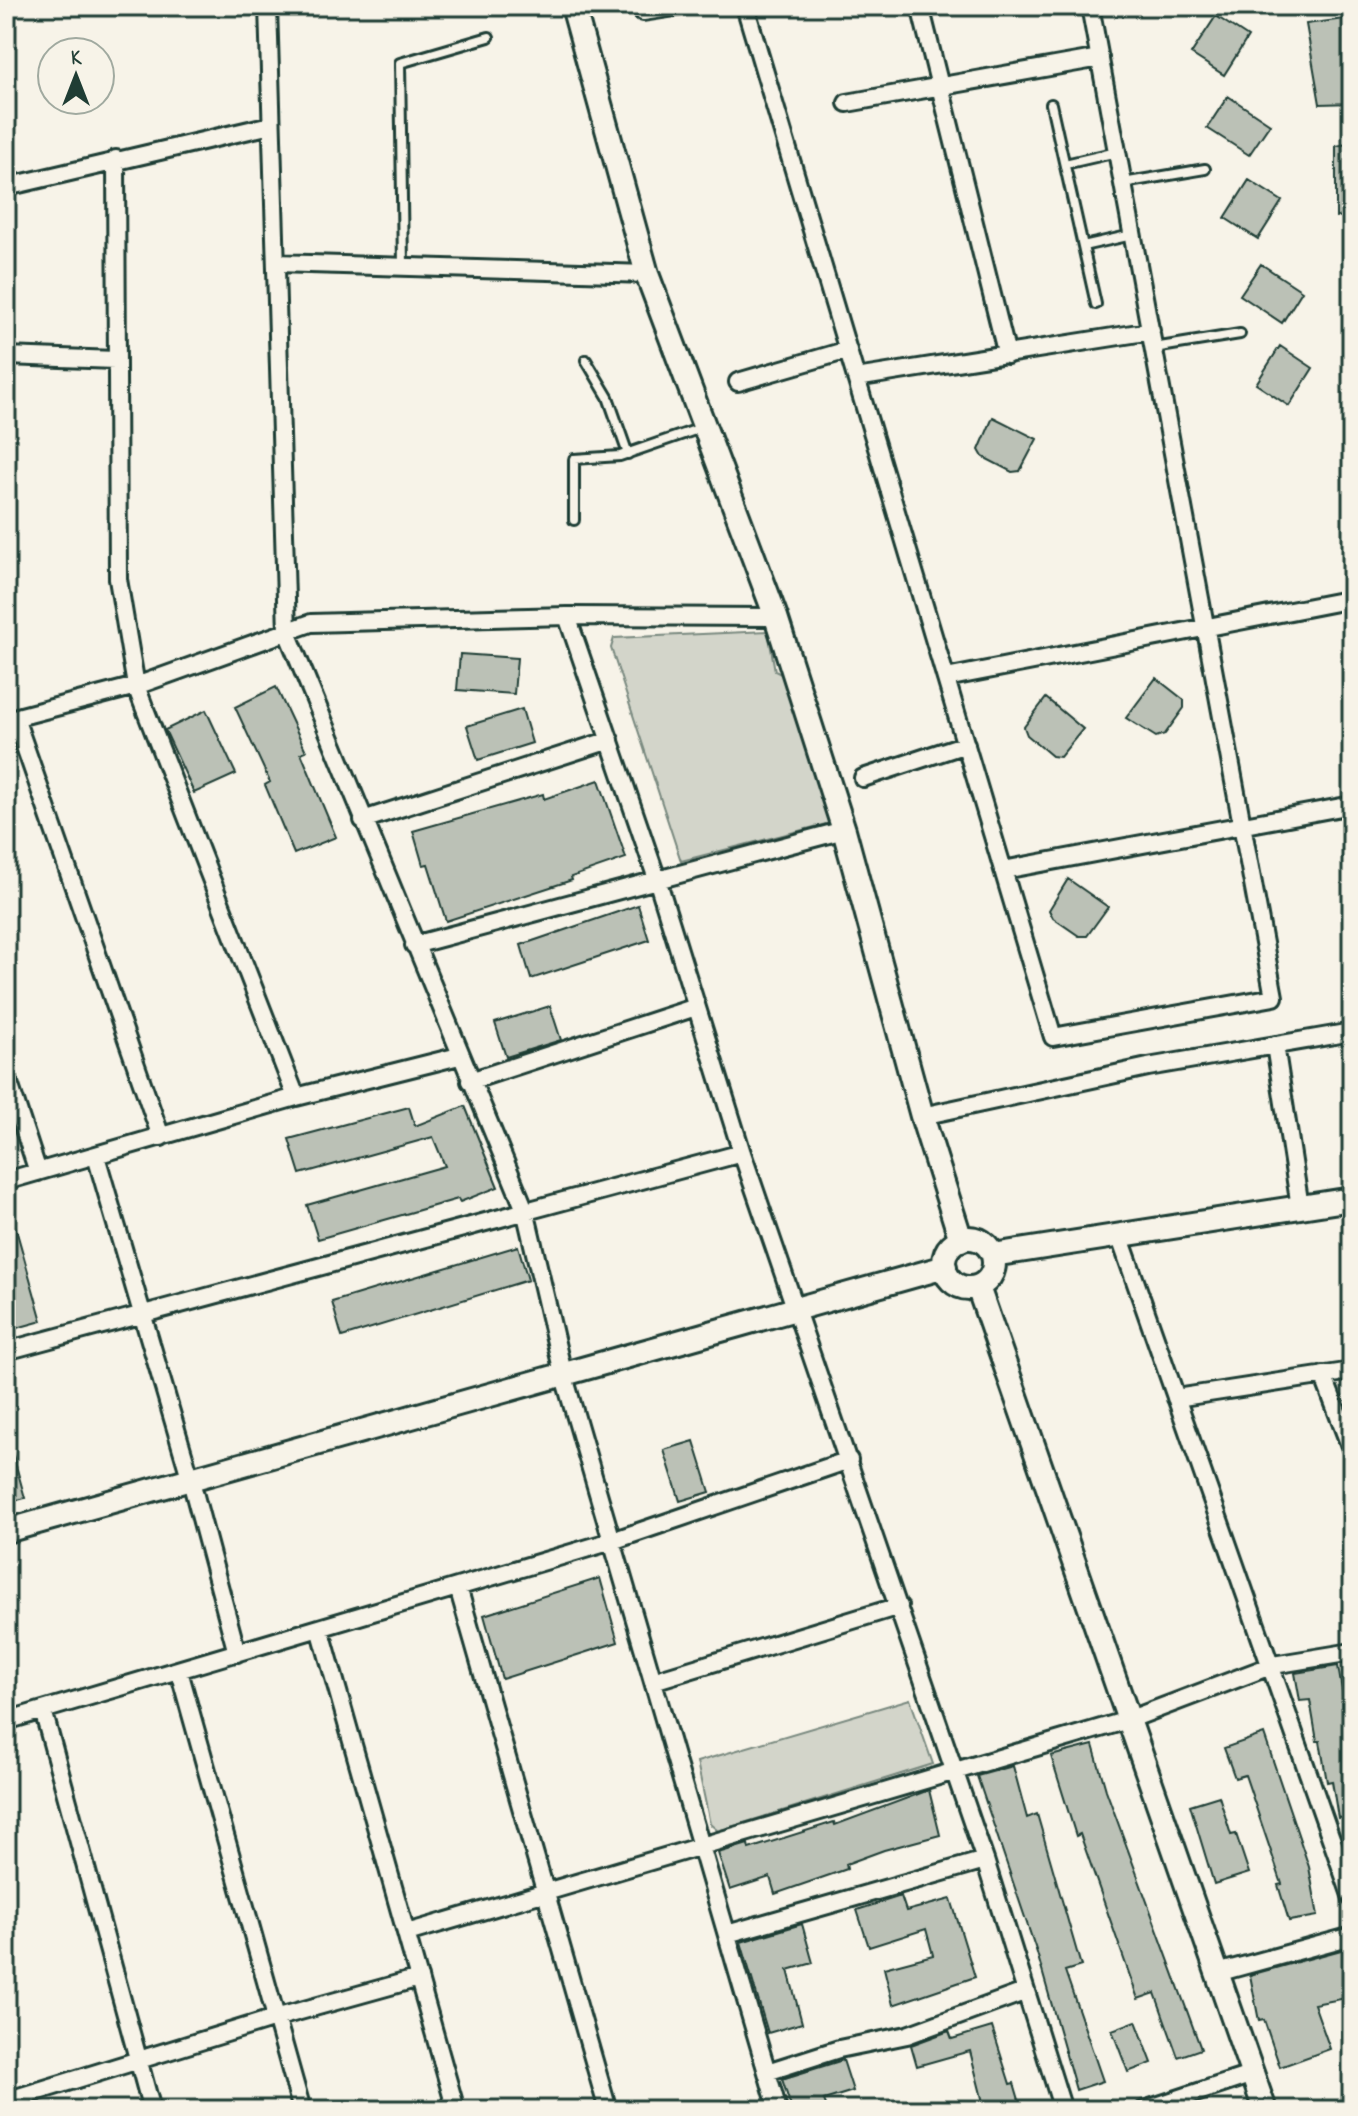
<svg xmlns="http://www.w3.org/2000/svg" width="1358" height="2116" font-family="'Indie Flower',sans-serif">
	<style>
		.green { fill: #d3d5ca; stroke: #79897f; stroke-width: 2 }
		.building { fill: #bbc1b6; stroke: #1f3d34; stroke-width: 2 }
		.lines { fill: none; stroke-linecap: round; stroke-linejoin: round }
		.lane-casing { stroke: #1f3d34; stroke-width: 14 }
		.street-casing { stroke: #1f3d34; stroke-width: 22 }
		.secondary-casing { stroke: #1f3d34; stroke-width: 28 }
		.lane { stroke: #f7f3e8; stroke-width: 8 }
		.street { stroke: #f7f3e8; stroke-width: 16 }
		.secondary { stroke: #f7f3e8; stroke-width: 22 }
	</style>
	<rect width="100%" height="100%" fill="#f7f3e8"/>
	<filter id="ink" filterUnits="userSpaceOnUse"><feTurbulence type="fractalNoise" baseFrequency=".0125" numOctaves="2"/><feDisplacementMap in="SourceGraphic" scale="16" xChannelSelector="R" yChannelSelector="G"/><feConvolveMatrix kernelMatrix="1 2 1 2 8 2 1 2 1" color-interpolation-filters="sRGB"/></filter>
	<g filter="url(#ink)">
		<path class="green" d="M768,631l7,40 12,6 43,146 -149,38 -70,-213 3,-10z
			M910,1699l23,65 -215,67 -8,-7 -13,-62z"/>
		<path class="building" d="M1216,16l32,21 -24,38 -33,-21z
			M1352,18v85l-32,1 -14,-80z
			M1228,96l42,28 -21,31 -42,-27z
			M1352,143v73l-16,1v-71z
			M1249,180l33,21 -24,38 -33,-21z
			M1261,264l41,27 -20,32 -42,-28z
			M1280,346l33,22 -24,38 -33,-22z
			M993,417l44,22 -17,32 -8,1 -29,-15 -4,-7z
			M460,654l57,4 -3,36 -57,-4z
			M1156,678l28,22v8l-19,26 -9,3 -30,-19z
			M276,687l30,64 -5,2 35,84 -42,17 -29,-69 5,-3 -35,-75z
			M1046,698l37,31 -23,28 -8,-1 -25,-21 -3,-8z
			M522,709l10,34 -54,17 -11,-34z
			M206,710l30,64 -42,19 -29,-63z
			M599,780l27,78 -55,19 1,3 -126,41 -18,-57 -5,1 -10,-34 130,-37 1,5z
			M1068,879l40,28 -21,29h-8l-26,-18 -4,-8z
			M638,905l11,35 -118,39 -10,-34z
			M550,1006l11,34 -55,17 -11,-34z
			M465,1106l33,81 -38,15 -2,-3 -140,40 -11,-34 138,-39 -12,-29 -133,37 -11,-35 120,-32 6,19z
			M6,1208h4l32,113 -36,10z
			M518,1246l10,34 -186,57 -10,-35z
			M694,1441l16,51 -30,9 -16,-51z
			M6,1444h4l15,54 -19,5z
			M600,1578l18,64 -116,37 -18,-64z
			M1338,1666l14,85v65l-14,2 -6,-37 -5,1 -7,-41h-3l-7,-41 -10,1 -5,-28z
			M1264,1734l45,133 9,49 -29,5 -11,-36 4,-1 -37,-109 -10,3 -11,-30z
			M1093,1745l13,45 95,259 -23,8 -23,-64 -17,6 -58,-165 -4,2 -25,-80z
			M1013,1766l14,52 10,-4 44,152 -16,5 38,110 -27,9 -39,-137 -60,-177z
			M929,1790l11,45 -56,15 -38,14 1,5 -72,25 -5,-17 -40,13 -12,-37 30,-9 1,5 85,-27 1,3z
			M1219,1796l12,39 5,-1 13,39 -35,11 -24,-79z
			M901,1896l5,15 45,-12 24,78 -82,28 -9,-37 49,-13 -7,-26 -57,18 -12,-37z
			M802,1924l11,39 -25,7 14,53 -34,10 -27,-91z
			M1352,1947v50l-38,7 16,45 -50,18 -16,-47 -5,1 -9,-46z
			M1136,2021l16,42 -24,9 -16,-42z
			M992,2027l18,57 4,-1 8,27h-37l-15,-59 -53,15 -6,-21 38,-14 3,8z
			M843,2060l10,31 -29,9 4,10h-36l-10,-31z"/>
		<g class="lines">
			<g class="lane-casing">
				<path id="lane" d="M1051,104l45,200
					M1065,164l52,-12
					M1123,183l82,-14
					M1083,246l49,-11
					M403,266l-3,-203 89,-26
					M1154,348l86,-14
					M586,360l22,37 20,57
					M574,520v-61l46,-3 84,-29"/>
			</g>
			<g class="street-casing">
				<path id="street" d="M268,6l19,626 238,578 38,163 215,737
					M745,6l308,1031 221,-40 -184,-991
					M920,6l87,349
					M643,12l39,-6
					M847,103l253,-45
					M116,159l2,420 18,107 160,411
					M6,187l265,-62
					M276,263l371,11
					M6,356l110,4
					M856,378l295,-47
					M738,382l110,-32
					M567,616l90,263 85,274 243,707 78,250
					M946,678l406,-79
					M15,718l146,419
					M6,720l130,-34 175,-63 256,-7 209,1
					M863,778l103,-34
					M363,820l247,-80
					M1003,870l349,-65
					M414,945l430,-115
					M1275,1045l25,162
					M6,1074l32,98
					M470,1081l226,-74
					M922,1116l226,-49 204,-35
					M96,1156l94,321 47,176
					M6,1181l290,-84 163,-41
					M1119,1235l233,663
					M6,1351l736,-198
					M1323,1375l29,76
					M1176,1398l176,-27
					M458,1587l150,523
					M320,1628l136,482
					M179,1671l123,439
					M653,1681l246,-75
					M43,1710l109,400
					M6,1721l606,-180 237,-81
					M407,1933l721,-213 145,-55 79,-13
					M727,1934l258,-74
					M1217,1973l135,-37
					M767,2072l72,-23 68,-14 117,-43
					M6,2101l269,-83 144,-40
					M1144,2110l109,-36"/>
			</g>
			<g class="secondary-casing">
				<path id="secondary" d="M573,6l74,268 129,343 68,213 78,286 39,124
					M944 1263a25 25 0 1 1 50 0a25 25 0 1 1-50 0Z
					M993,1255l359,-56
					M978,1287l287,823
					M6,1531l939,-264"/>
			</g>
			<use href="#lane" class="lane"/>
			<use href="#street" class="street"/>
			<use href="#secondary" class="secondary"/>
		</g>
	</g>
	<rect width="1358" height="2116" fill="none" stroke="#f7f3e8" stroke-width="32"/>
	<rect x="16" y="16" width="1326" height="2084" fill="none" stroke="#1f3d34" stroke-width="3" filter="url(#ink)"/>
	<g transform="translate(76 76)"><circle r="38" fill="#f7f3e8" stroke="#a1aaa0" stroke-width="2"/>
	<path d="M0-6L14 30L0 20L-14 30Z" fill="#1f3d34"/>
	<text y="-12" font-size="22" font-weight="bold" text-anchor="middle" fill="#1f3d34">K</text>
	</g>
</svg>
